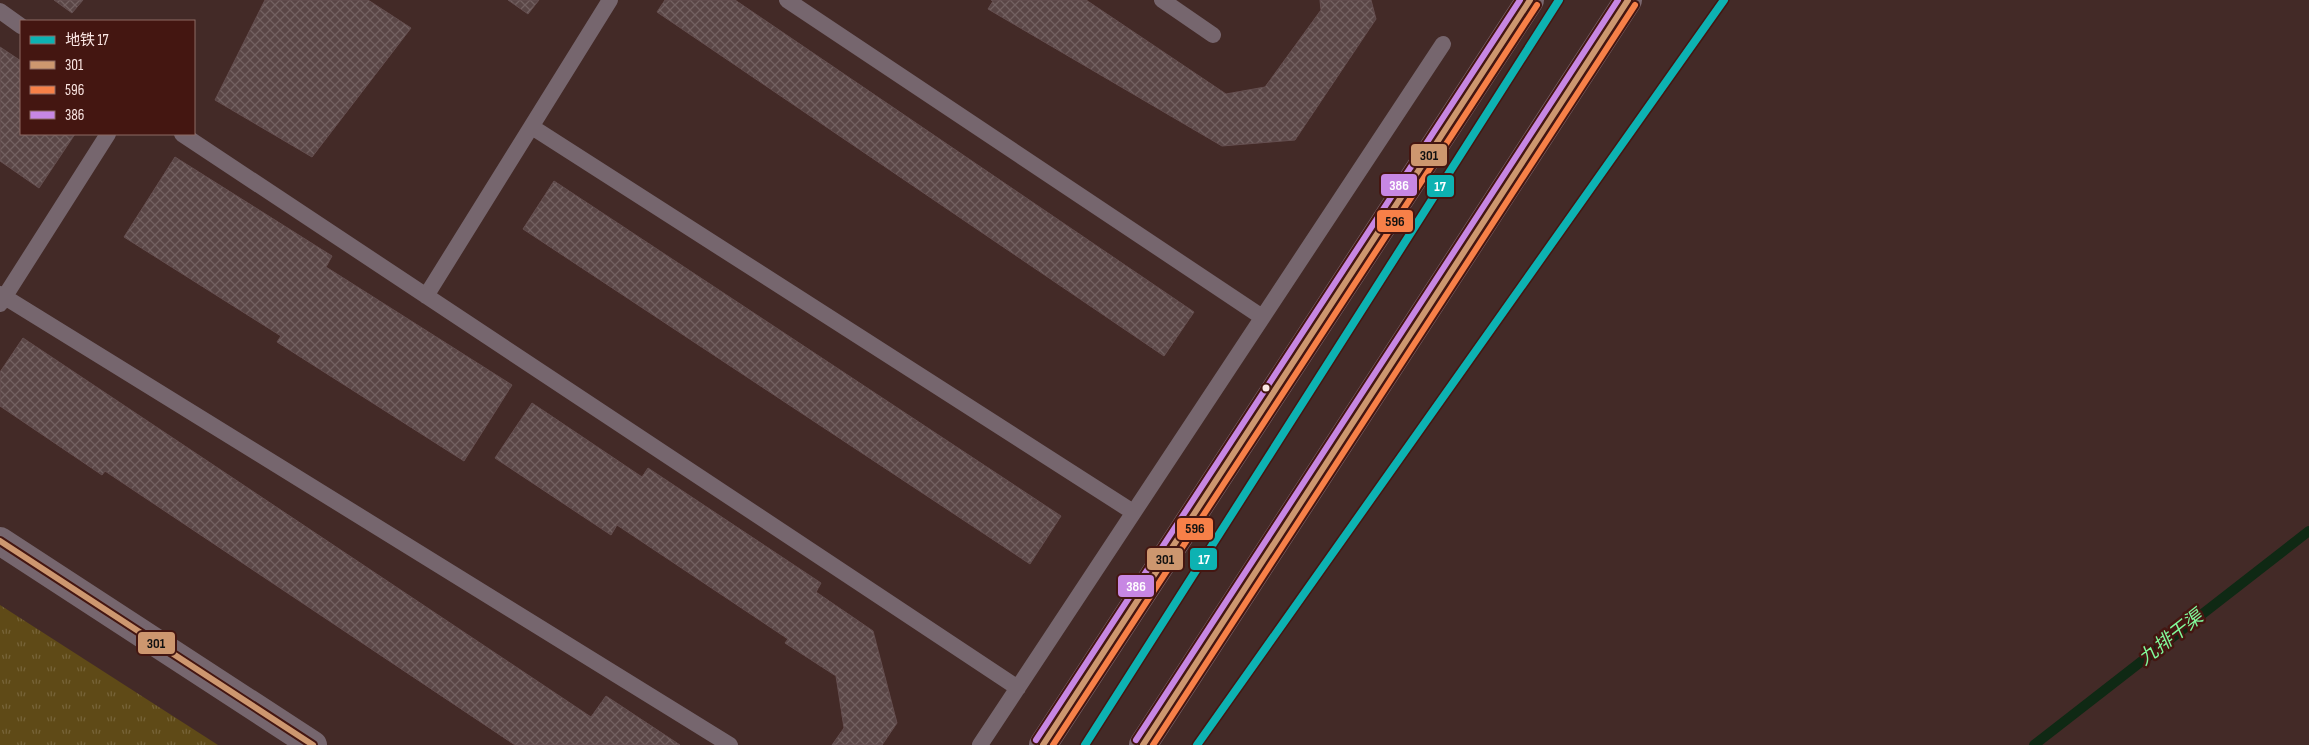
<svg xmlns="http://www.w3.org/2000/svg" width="2309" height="745" font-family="'Sofia Sans Condensed','Noto Sans SC',sans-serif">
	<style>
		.park { fill: url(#park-tufts) }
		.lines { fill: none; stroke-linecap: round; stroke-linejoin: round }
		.stream { stroke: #0f2914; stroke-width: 10 }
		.building { fill: url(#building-cross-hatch); stroke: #654f50 }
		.lane { stroke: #76666e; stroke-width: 16 }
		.street { stroke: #76666e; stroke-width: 28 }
		.secondary { stroke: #7a676e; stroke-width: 28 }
		.bus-1-casing { stroke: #441611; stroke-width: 10 }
		.bus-2-casing { stroke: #441611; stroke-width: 10 }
		.bus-3-casing { stroke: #441611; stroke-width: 10 }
		.bus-1 { stroke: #cd976f; stroke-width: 6 }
		.bus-2 { stroke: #f78048; stroke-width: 6 }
		.bus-3 { stroke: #c787e3; stroke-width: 6 }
		.metro-1-casing { stroke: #441611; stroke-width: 11 }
		.metro-1 { stroke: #0db2b2; stroke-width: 8 }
		.bus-dot { fill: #fbe7e4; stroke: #441611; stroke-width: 2 }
		.labels { text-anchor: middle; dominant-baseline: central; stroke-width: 5; stroke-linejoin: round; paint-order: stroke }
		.water-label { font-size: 19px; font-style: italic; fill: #81f99a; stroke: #441611 }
		.line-badge { stroke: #441611; stroke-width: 2 }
		.badge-label { font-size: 14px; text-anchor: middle; font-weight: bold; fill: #fff }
		.pale-badge-label { font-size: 14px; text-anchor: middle; font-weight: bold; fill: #111 }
	</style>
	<defs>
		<pattern id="park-tufts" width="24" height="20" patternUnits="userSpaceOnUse" patternTransform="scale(1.25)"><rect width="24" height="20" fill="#5f4a17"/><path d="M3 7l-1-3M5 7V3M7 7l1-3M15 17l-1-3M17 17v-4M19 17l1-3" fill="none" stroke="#776439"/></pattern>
		<pattern id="building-cross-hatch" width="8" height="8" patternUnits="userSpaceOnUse" patternTransform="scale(1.25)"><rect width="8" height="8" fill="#5a4646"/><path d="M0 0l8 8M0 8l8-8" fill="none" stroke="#736161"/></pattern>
	</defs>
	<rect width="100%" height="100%" fill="#432a27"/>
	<path class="park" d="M0,605l218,140h-218z"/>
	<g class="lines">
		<path class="stream" d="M2034,745l275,-214"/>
	</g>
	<path class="building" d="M54,0h29l-11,13z
		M265,0h103l43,28 -99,129 -97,-57z
		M508,0h31l-11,14z
		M665,0h70l459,312 -30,44 -507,-344z
		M991,0h95l140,94 39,-7 56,-77 -1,-10h51l5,19 -81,121 -73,6 -234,-137 5,-8z
		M0,47l21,14v73h54l-36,54 -39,-27z
		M175,157l157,99 -6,11 186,118 -48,76 -187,-119 4,-6 -157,-99z
		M554,181l507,335 -31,48 -507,-335z
		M23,338l568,379 15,-21 74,49h-165l-410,-274 -3,4 -102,-69v-34z
		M532,403l110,74 6,-9 173,115 -5,9 57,39 24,92 -15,22h-50l12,-17 -8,-52 -51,-33 3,-4 -171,-114 -6,10 -116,-77z"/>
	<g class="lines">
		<path class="lane" d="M787,0l475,317
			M1162,0l51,35
			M0,11l21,15
			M532,127l601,385
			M182,134l836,554
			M0,294l730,451
			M426,296l184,-296
			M0,304l108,-170
			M980,745l463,-701"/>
		<path class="street" d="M0,541l313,204"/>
		<path class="secondary" d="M1043,745l487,-745
			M1143,745l485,-745"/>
		<g class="bus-1-casing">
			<path id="bus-1" d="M0,541l313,204
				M1043,745l487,-745
				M1143,745l485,-745"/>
		</g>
		<g class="bus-2-casing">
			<path id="bus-2" d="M1053,745l484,-740
				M1153,745l482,-740"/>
		</g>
		<g class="bus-3-casing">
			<path id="bus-3" d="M1036,740l484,-740
				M1136,740l482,-740"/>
		</g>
		<use href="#bus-1" class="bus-1"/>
		<use href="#bus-2" class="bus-2"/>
		<use href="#bus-3" class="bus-3"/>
		<g class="metro-1-casing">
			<path id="metro-1" d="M1085,745l474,-745
				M1197,745l527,-745"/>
		</g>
		<use href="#metro-1" class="metro-1"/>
	</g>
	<circle class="bus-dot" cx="1266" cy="388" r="4.5"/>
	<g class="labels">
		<g class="water-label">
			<text transform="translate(2171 638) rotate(-38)">九排干渠</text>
		</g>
	</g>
	<g class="line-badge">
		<rect x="1410" y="143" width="38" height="24" rx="5" fill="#cd976f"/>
		<rect x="1380" y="173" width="38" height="24" rx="5" fill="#c787e3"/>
		<rect x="1426" y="174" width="29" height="24" rx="5" fill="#0db2b2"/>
		<rect x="1376" y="209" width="38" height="24" rx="5" fill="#f78048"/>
		<rect x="1176" y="517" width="38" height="24" rx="5" fill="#f78048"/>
		<rect x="1146" y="547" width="38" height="24" rx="5" fill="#cd976f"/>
		<rect x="1189" y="547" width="29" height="24" rx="5" fill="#0db2b2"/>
		<rect x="1117" y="574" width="38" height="24" rx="5" fill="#c787e3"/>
		<rect x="137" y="631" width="39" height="24" rx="5" fill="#cd976f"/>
	</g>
	<g class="badge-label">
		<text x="1399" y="190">386</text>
		<text x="1440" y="191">17</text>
		<text x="1204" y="564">17</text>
		<text x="1136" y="591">386</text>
	</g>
	<g class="pale-badge-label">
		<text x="1429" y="160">301</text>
		<text x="1395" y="226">596</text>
		<text x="1195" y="533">596</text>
		<text x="1165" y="564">301</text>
		<text x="156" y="648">301</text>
	</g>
	<rect x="20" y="20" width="175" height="115" fill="#441611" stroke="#8d6a65"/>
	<rect x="30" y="36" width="25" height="8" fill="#0db2b2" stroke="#8d6a65"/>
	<text x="65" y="45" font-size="15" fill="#fbe7e4">地铁 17</text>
	<rect x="30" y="61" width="25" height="8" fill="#cd976f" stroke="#8d6a65"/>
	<text x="65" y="70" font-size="15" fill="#fbe7e4">301</text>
	<rect x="30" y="86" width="25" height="8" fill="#f78048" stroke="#8d6a65"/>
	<text x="65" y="95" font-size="15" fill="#fbe7e4">596</text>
	<rect x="30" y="111" width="25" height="8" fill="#c787e3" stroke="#8d6a65"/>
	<text x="65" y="120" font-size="15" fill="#fbe7e4">386</text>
</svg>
